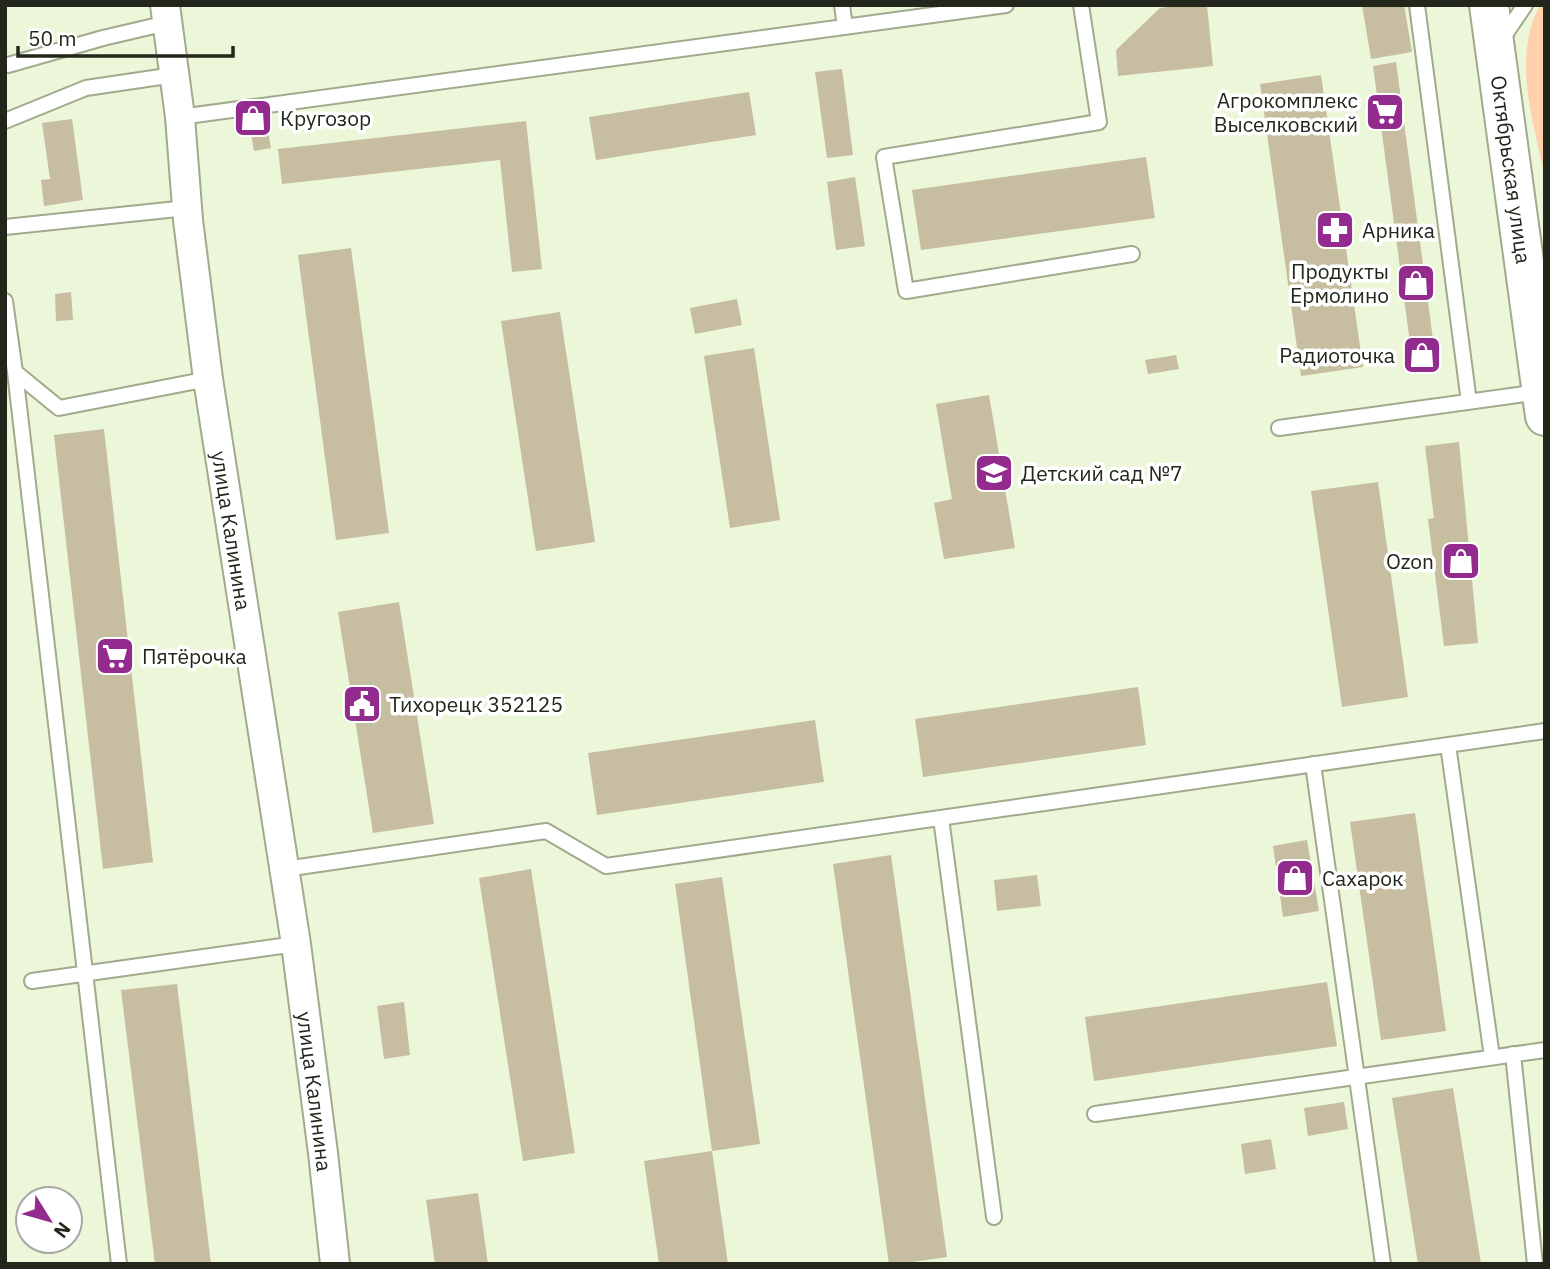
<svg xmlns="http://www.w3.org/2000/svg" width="1550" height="1269" font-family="'IBM Plex Sans',sans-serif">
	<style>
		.green { fill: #ffd2ad }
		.building { fill: #c7bda0 }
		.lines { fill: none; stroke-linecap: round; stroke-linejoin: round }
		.lane-casing { stroke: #a0aa8d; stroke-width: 18 }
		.street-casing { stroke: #a0aa8d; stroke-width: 32 }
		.secondary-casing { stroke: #a0aa8d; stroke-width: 42 }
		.lane { stroke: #fff; stroke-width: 14 }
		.street { stroke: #fff; stroke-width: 28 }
		.secondary { stroke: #fff; stroke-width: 38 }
		.labels { text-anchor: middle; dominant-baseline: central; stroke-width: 7; stroke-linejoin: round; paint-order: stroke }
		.poi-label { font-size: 21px; fill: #23261b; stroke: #fff; text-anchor: start }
		.street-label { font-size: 21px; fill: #23261b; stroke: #fff }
	</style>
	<rect width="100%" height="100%" fill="#ecf7d9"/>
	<path class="green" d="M1540,5h5v173c-11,-56 -34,-120 -5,-173z"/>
	<path class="building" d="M1183,5h24l6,61 -95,10 -2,-26 44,-42z
		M1362,5h42l8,47 -41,7z
		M1396,62l40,300 -23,3 -40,-299z
		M842,69l11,86 -26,3 -12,-86z
		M1321,75l42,292 -62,9 -41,-292z
		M749,92l7,43 -160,25 -7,-43z
		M72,119l11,81 -39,6 -3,-26 9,-1 -8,-56z
		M266,120l5,28 -17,3 -5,-28z
		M526,121l16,148 -30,3 -12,-112 -218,24 -4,-35z
		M1146,157l9,61 -234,32 -9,-60z
		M855,177l10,69 -29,4 -9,-68z
		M351,248l38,285 -53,7 -38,-285z
		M71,292l2,28 -17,1 -1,-27z
		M737,299l5,26 -47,9 -5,-26z
		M560,312l35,230 -59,9 -35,-230z
		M754,348l26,172 -50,8 -26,-172z
		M1176,355l3,14 -31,5 -3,-14z
		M989,395l26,153 -71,11 -10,-56 18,-4 -16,-95z
		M104,429l49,433 -50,7 -49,-434z
		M1459,442l19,201 -34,3 -16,-127 6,-1 -9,-72z
		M1378,482l30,215 -66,10 -31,-216z
		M399,602l35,222 -61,9 -35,-221z
		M1138,687l8,58 -223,32 -8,-58z
		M815,720l9,62 -227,33 -9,-62z
		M1415,813l31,218 -65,9 -31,-218z
		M1307,840l12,71 -36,6 -10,-71z
		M891,855l56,402 -49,7h-9l-56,-400z
		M531,869l44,284 -52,8 -44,-283z
		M1037,875l4,31 -44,5 -3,-31z
		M722,877l38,267 -48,7 -37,-267z
		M1327,982l10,64 -243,35 -9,-64z
		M177,984l34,280h-56l-34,-274z
		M404,1002l6,53 -26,4 -7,-53z
		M1453,1088l28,176h-63l-26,-166z
		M1344,1102l4,27 -40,7 -4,-28z
		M1271,1139l5,30 -31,5 -4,-30z
		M712,1151l16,113h-69l-15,-103z
		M478,1193l10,71h-53l-9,-64z"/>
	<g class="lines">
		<g class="lane-casing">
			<path id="lane" d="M842,5l3,22
				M1081,5l18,117 -215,35 22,134 226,-37
				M1417,5l52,397
				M1502,39l23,-34
				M8,65l95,-27 64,-15
				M180,117l826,-112
				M5,121l81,-33 88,-13
				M5,227l182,-19
				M5,301l10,71 44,36 149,-29
				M15,372l104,892
				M1279,428l261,-36
				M1448,745l44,312
				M1313,764l70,500
				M941,818l53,399
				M285,869l261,-38 60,35 939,-135
				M32,981l264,-37
				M1513,1054l22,210
				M1095,1114l450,-64"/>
		</g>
		<g class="street-casing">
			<g id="street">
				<path id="s1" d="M165,5l15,112 8,103 20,159 88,565 27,209 12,111"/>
			</g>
		</g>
		<g class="secondary-casing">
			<g id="secondary">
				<path id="s2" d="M1489,5l56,411"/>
			</g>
		</g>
		<use href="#lane" class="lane"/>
		<use href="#street" class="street"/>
		<use href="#secondary" class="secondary"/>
	</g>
	<defs>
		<g id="supermarket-square" transform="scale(2.0125)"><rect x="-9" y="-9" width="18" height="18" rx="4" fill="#932b8f" stroke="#fff"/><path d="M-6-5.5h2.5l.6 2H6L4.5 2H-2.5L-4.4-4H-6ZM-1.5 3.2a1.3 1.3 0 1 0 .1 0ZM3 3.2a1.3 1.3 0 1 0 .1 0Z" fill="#fff"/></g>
		<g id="shop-square" transform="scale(2.0125)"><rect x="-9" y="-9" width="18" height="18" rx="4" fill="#932b8f" stroke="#fff"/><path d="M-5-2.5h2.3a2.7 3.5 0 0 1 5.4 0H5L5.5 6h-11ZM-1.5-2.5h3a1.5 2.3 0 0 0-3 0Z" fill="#fff"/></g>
		<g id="pharmacy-square" transform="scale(2.0125)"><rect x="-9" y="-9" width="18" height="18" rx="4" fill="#932b8f" stroke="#fff"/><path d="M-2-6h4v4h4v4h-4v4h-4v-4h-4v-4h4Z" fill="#fff"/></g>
		<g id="school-square" transform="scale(2.0125)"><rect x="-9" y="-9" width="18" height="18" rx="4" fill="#932b8f" stroke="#fff"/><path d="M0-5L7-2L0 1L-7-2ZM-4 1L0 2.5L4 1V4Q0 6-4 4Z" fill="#fff"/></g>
		<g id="civic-square" transform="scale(2.0125)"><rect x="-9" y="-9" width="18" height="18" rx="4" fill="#932b8f" stroke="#fff"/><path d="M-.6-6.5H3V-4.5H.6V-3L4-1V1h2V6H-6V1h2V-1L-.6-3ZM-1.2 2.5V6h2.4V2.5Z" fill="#fff"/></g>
	</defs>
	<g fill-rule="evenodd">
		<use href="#supermarket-square" x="1385" y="112"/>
		<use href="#shop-square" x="253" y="118"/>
		<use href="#pharmacy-square" x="1335" y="230"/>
		<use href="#shop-square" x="1416" y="283"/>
		<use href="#shop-square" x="1422" y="355"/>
		<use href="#school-square" x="994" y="473"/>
		<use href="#shop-square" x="1461" y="561"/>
		<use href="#supermarket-square" x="115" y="656"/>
		<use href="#civic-square" x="362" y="704"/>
		<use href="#shop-square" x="1295" y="878"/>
	</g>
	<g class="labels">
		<g class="poi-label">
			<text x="1358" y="100" text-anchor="end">Агрокомплекс<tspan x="1358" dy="24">Выселковский</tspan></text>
			<text x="280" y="118">Кругозор</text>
			<text x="1362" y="230">Арника</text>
			<text x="1389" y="271" text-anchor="end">Продукты<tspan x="1389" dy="24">Ермолино</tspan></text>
			<text x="1395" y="355" text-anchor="end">Радиоточка</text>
			<text x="1021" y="473">Детский сад №7</text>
			<text x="1434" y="561" text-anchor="end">Ozon</text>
			<text x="142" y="656">Пятёрочка</text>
			<text x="389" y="704">Тихорецк 352125</text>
			<text x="1322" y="878">Сахарок</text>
		</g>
		<g class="street-label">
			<text stroke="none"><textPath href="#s2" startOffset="166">Октябрьская улица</textPath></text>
			<text stroke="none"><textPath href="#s1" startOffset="530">улица Калинина</textPath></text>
			<text stroke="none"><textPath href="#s1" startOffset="1097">улица Калинина</textPath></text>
		</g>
	</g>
	<rect width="1550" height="1269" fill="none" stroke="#23261b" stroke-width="14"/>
	<g transform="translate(49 1220) rotate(127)"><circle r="33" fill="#ffffff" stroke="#a7a8a4" stroke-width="2"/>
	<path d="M0-5L12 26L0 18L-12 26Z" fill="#932b8f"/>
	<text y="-10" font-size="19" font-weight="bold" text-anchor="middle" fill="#23261b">N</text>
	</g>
	<path d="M18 46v10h215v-10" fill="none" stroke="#23261b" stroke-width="3.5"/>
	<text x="28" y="46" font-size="21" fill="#23261b" stroke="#ffffff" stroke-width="5" paint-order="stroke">50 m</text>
</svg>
